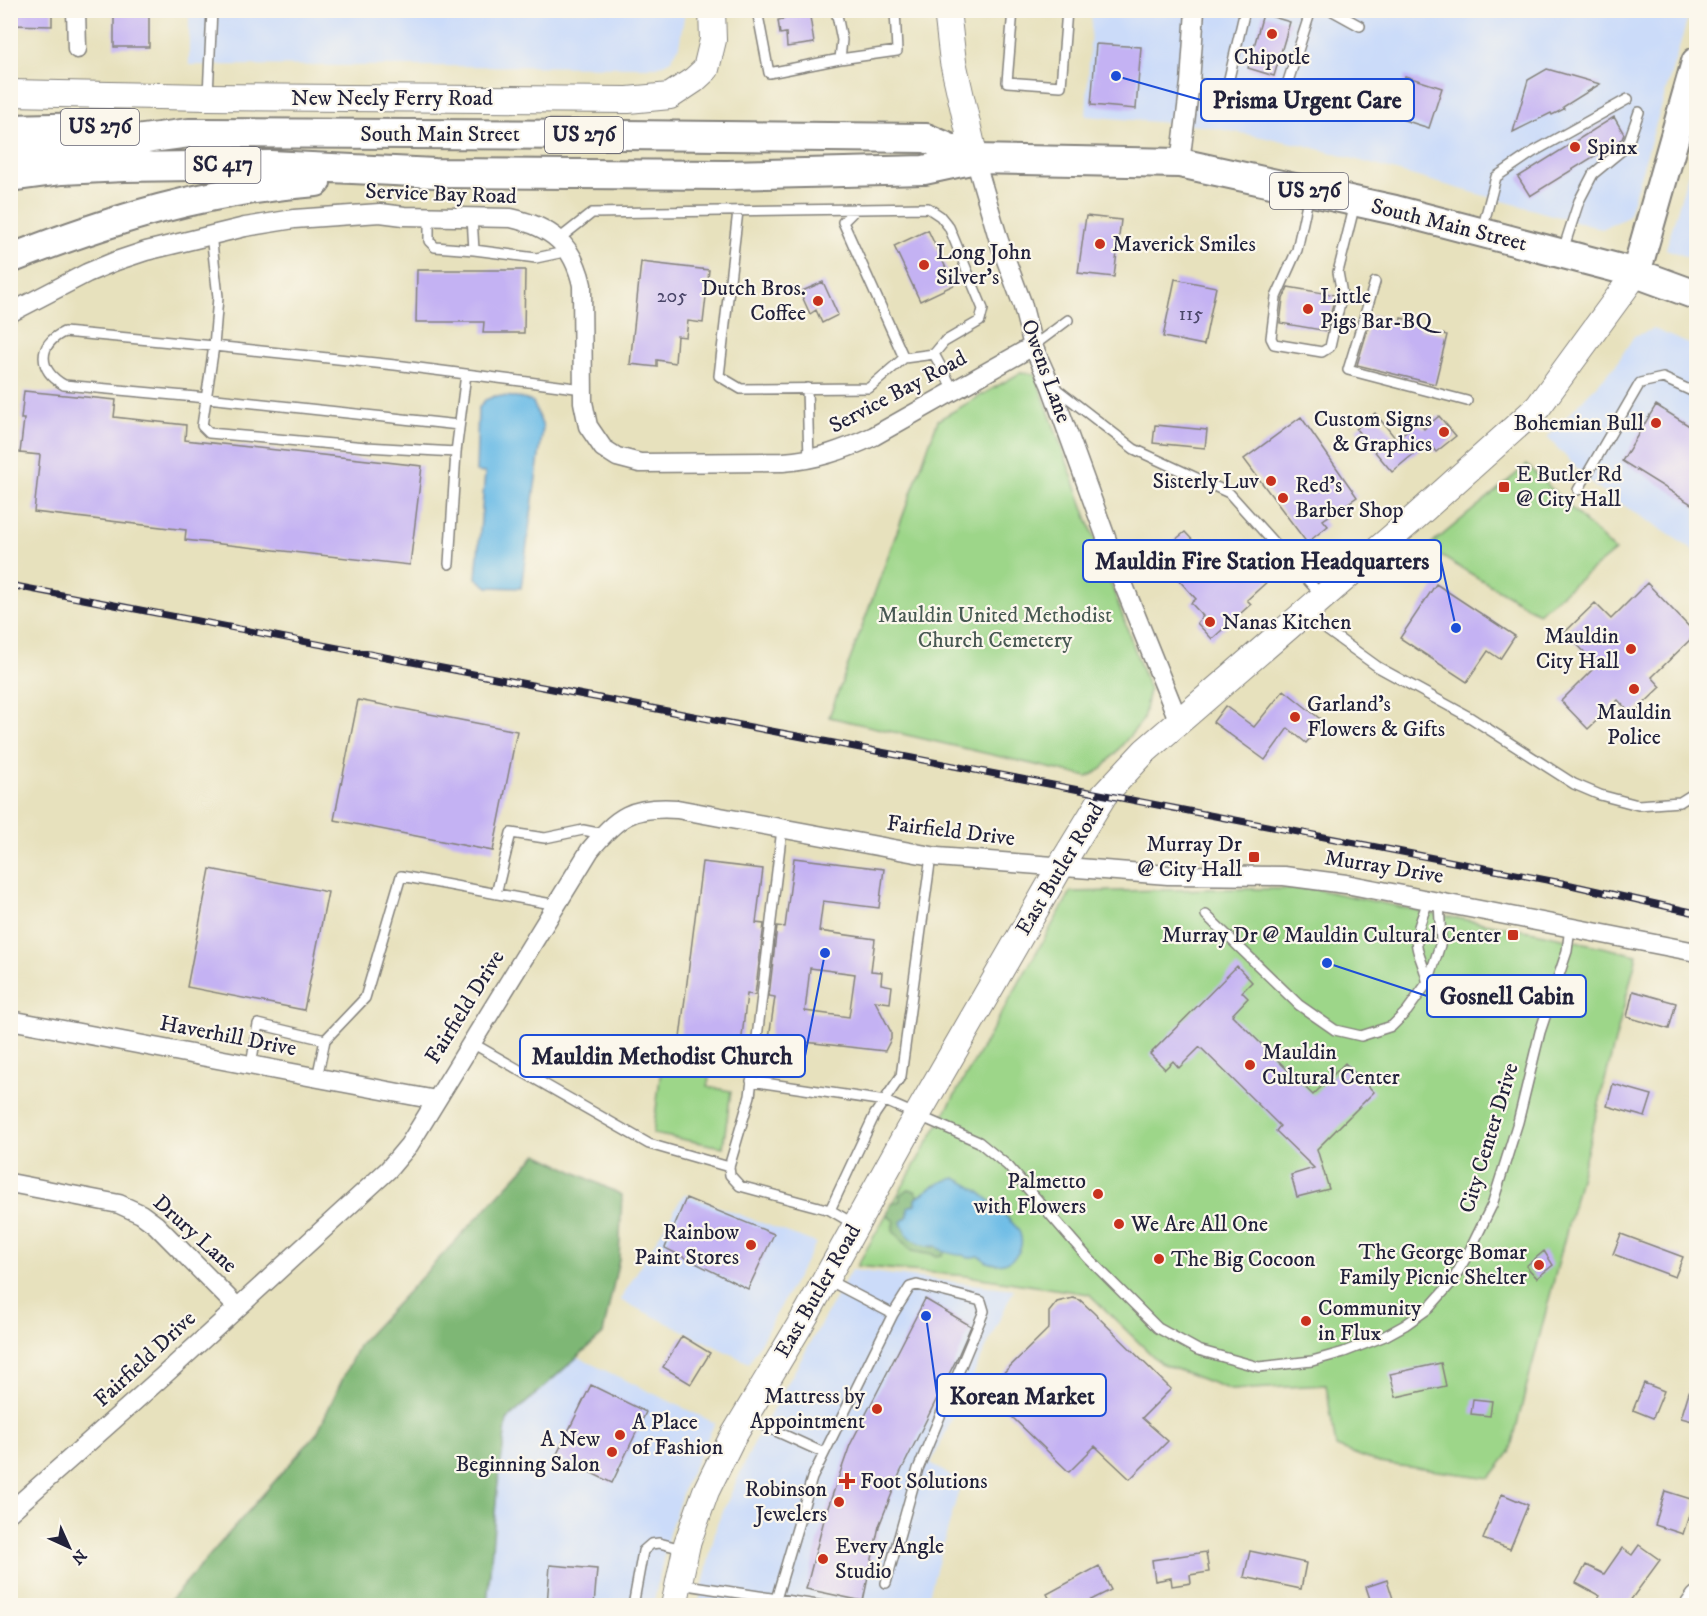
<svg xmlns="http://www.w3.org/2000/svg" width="1707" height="1616" font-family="'IM FELL DW Pica',serif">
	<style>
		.built { fill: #cbdbf9 }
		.green { fill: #9dd689; stroke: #607c62; stroke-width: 1.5 }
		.forest { fill: #7eb775; stroke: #506c58; stroke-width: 1.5 }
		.water { fill: #6bbbe6; stroke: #466e90; stroke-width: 1.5 }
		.building { fill: #c4b2f3; fill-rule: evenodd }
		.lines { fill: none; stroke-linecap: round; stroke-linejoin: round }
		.lane-casing { stroke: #84827c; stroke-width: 12 }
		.street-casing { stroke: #84827c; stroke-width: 21 }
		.secondary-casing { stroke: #84827c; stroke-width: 28 }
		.primary-casing { stroke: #84827c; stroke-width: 32 }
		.lane { stroke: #fff; stroke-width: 9 }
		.street { stroke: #fff; stroke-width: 18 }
		.secondary { stroke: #fff; stroke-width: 26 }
		.primary { stroke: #fff; stroke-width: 28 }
		.rail-casing { stroke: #22223b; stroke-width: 7 }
		.rail { stroke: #fbf7ec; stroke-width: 4.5; stroke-dasharray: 14; stroke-linecap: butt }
		.poi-dot { fill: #c8321e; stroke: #fbf7ec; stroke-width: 2 }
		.labels { text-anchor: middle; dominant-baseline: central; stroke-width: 4.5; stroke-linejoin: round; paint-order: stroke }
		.number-label { font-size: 20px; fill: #4a4669 }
		.shield { fill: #fbf7ec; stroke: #636270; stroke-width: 1.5 }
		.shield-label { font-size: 21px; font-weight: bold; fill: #22223b }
		.poi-label { font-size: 22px; fill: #22223b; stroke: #fbf7ec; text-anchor: start }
		.street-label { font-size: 22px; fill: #22223b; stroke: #fbf7ec }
		.park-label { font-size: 22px; fill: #475852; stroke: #fbf7ec }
		.leader { fill: none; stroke: #1d4ed8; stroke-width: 2 }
		.callout-dot { fill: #1d4ed8; stroke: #fbf7ec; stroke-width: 2 }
		.callout { fill: #fbf7ec; stroke: #1d4ed8; stroke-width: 2 }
		.callout-label { font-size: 24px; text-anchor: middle; font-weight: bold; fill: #22223b }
	</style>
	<rect width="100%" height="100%" fill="#fbf7ec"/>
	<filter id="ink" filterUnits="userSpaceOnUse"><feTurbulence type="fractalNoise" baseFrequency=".0167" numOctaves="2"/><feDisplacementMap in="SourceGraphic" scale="12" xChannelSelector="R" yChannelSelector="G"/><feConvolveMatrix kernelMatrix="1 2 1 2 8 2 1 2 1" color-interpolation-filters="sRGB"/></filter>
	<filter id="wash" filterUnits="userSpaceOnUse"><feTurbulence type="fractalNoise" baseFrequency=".008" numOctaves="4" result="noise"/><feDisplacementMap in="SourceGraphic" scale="24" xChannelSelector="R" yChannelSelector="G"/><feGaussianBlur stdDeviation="1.35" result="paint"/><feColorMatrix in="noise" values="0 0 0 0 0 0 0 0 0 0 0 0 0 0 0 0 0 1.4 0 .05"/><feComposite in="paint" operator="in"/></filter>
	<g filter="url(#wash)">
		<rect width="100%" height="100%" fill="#e7e1bd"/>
		<path class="built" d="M189,11h496l-6,35 -8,14 -14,7 -468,-2z
			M1092,11h598l-62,206 -26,12 -298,-84 -100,-19 -118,-10z
			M1696,146v114l-30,-11z
			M1654,329l42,18v205l-102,-66 -47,-49 68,-71 19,-30z
			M684,1194l132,49 -67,120 -129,-63z
			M851,1270l163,19 -83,174 30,20 -35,122 -228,1 19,-82 36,-79z
			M577,1357l138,66 -30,62 -16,48 -16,72 -166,1 10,-115 10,-71z"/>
		<path class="green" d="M1020,373l15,1 114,315 -6,31 -41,49 -14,8 -259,-60 109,-297z
			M1527,465l88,86 -77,62 -111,-65z
			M1216,889h99l124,26 101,18 97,22 -127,497 -20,26 -111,-15 -43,-16 -10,-62 -95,5 -71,-27 -71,-69 -122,-18 -110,-10 214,-374z
			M664,1045l47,8 -3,34 23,4 -8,56 -70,-13z"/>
		<path class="forest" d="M537,1154l85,41 -3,64 -16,75 -96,86 -10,71 -10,114h-321l151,-172 42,-89z
			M909,1189l6,2 4,5 -3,3v5l-5,2 -3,10 -7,6 30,25 5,-1 9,5 -3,4 -6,1 -7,-3 -2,1 -16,-3 -18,-20v-7l2,-2 -8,-7c3,-9 2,-12 13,-14v-6z"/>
		<path class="water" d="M495,396l22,1 16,5 10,25 -22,161 -33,-1 -12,-9 9,-105 -9,-1 2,-63 7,-9z
			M955,1178c26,11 44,31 63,51 12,22 -10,41 -31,33 -3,-2 -5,-4 -8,-6l-11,2 -4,-3c-7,1 -22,-3 -28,-9 -15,2 -31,-8 -35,-24l7,-6v-9l8,-3v-5c11,-10 24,-18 39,-21z"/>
		<g id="blocks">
			<path class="building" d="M10,10h42v16l-42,-1z
				M114,10h35v37h-35z
				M782,10h27l5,33 -27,4 -1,-14 -6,1 -2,-14 6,-1z
				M1263,14l27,8 -16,54 -26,-8z
				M1096,44l45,3 -5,62 -45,-4z
				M1547,69l53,15 -37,23 1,2 -12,6 -1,-2 -38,19 15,-52z
				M1405,76l37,12 -13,40 -41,-13 8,-27 5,2z
				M1614,117l10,17 -2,5 -92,57 -12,-19z
				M1086,216l35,4 -7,57 -36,-4z
				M928,230l26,55 -34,16 -26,-55z
				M641,262l68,8 -6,53 -15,-2 -2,16 -9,-1 -2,27 -18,-3v7l-27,-3z
				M417,270h108l-1,63h-41l1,-11h-68z
				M1175,279l41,8 -12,58 -41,-8z
				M823,282l15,33 -16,8 -6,-13 -6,4 -10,-22z
				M1288,287l47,8 -8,36 -47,-8 3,-24z
				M1372,315l28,7 1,-4 20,5 -1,6 27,6 -12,49 -78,-19z
				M24,391l92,9 -2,17 72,8 -1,15 237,26 -12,99 -225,-25 1,-10 -152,-18 6,-57 -20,-2 4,-34h-3z
				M1656,405l40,25v77l-74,-46z
				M1375,413l21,26 22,-17 6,7 15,-13 17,20 -20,16 -8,-10 -36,30 -36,-43z
				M1301,417l56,80 -34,23 5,6 -21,17 -63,-84z
				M1155,425l52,5 -2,18 -52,-5z
				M1185,532l26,28 23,-20 35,40 -22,20 4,4 -39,35 -15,-16 6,-7 -12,-13 5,-4 -20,-22 9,-8 -20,-21z
				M1647,583l49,51 -44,43 9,10 -29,28 -14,-15 -30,29 -27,-28 36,-36 -32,-33 30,-29 16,16z
				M1436,584l79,52 -15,23 -12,-8 -21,31 -67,-44z
				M1284,690l40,32 -18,21 -18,-15 -23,32 -52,-38 12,-16 29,21z
				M358,700l159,31 -24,120 -159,-31z
				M794,858l90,11 -5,39 -56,-7 -4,30 56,8 -4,32 11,1 -1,12 11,2 -2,17 -15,-2 16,31v7l-6,12 -116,-13 6,-41 -6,-1 8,-70 8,1zM810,968l45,6 -6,43 -44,-6z
				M702,862l61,7 -7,54 8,1 -9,71 -8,-1 -6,51 -61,-7z
				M210,869l118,23 -24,118 -117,-23z
				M1237,966l15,16 -10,10 6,6 -16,17 81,80 32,-32 29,29 -57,57 12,40 -32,8 -6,-22 23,-7 -38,-37 4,-5 -80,-79 -21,21 -6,-7 -8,8 -15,-15z
				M1633,991l43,12 -7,26 -42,-12z
				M1613,1084l39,11 -7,22 -38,-11z
				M686,1198l88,36 -26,55 -83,-41z
				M1621,1234l62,23 -8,20 -62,-23z
				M1544,1251l9,14 -16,13 -11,-12z
				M1073,1298l7,2 14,13 77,76 -29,29 26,23 -38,38 -35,-33 -26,26 -84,-81 64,-63v-16l8,-10z
				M925,1299l46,27 -13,30 -58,117 -21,53 -16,75 -57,-12 19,-73 25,-71z
				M682,1336l28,17 -19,31 -28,-17z
				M1441,1363l5,23 -50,11 -6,-23z
				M1693,1379h3v43l-15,-4z
				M1644,1383l20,8 -11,27 -20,-8z
				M591,1385l55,27 -34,71 -56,-27z
				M1473,1399l19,2 -2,15 -19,-2z
				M1665,1491l29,9 -11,34 -28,-9z
				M1502,1494l26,11 -18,44 -27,-10z
				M1639,1545l21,15 -33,45h-34l7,-9 -24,-13 10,-18 18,9 18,-26 10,7z
				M1250,1551l56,12 -5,26 -57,-12z
				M1206,1552l3,20 -19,3 1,8 -19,3 -1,-8 -16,3 -3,-21z
				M550,1565l47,4 -3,36h-47z
				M1099,1566l12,24 -30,15h-28l-6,-11z
				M1387,1580l8,25h-23l-6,-18z"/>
		</g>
	</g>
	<g filter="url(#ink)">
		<use href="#blocks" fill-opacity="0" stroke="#84827c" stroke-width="1.5"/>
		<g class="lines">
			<g class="lane-casing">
				<path id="lane" d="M757,10l12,63 71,-14 57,-8 -2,-41
					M836,10l6,30 -2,19
					M1013,10l-6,72 54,4 6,-76
					M1331,10l29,16
					M1190,83l37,4 55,13 29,-90
					M1227,87l18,-77
					M208,95l4,-85
					M1309,194l-12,56 -21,47 -5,41 3,6 48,8 8,-5 12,-53 -4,-22 17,-68
					M856,209l-13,13 61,136
					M429,216v25l6,6 39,3
					M472,217l2,33 62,8 33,-7
					M1482,230l14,-53 37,-25 95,-53
					M211,234l7,63 -4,49 -150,-14c-27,13 -26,38 0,53l143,13 252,27
					M559,239l33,-26 336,-5 12,8 9,11 34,82 -3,12 -36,21 -10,12 -30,4 -35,30 -128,1 -22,-13 19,-165
					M1563,250l16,-49 14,-27 34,-28 12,-34
					M1375,282l-27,88 119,31
					M1033,346l35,-26
					M934,354l20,37
					M1054,387l80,62 95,44 92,102
					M807,388l2,72
					M456,452l10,-78
					M1578,490l62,-107 23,-5 33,15
					M449,564l7,-112 -90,-5 -157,-14 -7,-7 12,-80 181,19 188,24
					M1306,615l72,52 93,51 103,66 26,11 38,10 42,-3 16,-10
					M782,829l-32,267 -21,71 1,8 10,11 90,24
					M496,894l15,-61 34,5 38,-8 20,4
					M1206,915l93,90 36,25 26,6 31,-10 15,-15 21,-29 13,-40 -2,-41
					M1427,980c-2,-12 -8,-22 -10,-33 -3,-15 8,-35 12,-49
					M472,1043l177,101 80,23
					M251,1065l7,-41 67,16
					M317,1078l8,-38 40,-42 36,-122 156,29
					M751,1081l134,20 94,41 29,24 80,92 70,70 40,22 61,17 53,-6 32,-9 41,-16 20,-11 24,-17 23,-26 17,-30 23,-47 26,-83 22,-90 27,-81 3,-24
					M854,1224l-24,-14 45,-96 26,-38 30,-220
					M828,1280l65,34
					M747,1418l77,35
					M680,1584l144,22
					M633,1606l10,-55 8,-7 8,-1 24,6
					M774,1606l38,-128 81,-164 17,-27 7,-2 64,16 3,10 -66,158 -32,114"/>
			</g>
			<g class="street-casing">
				<path id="street" d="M76,10l1,39
					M975,159l24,82 23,62 11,43 17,38 70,192 59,146
					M1180,163l10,-80 5,-73
					M10,313l77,-40 29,-12 30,-10 99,-24 49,-8 86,-6 24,3 107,2c40,9 62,26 71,67l1,117 5,24 15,22 14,9 23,6 143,-1c33,-2 61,-12 91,-26l159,-90
					M10,1020l426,80
					M10,1183l109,21 22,10 15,11 81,82
					M10,1512l153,-136 225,-206 21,-25 181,-295c28,-34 42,-44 87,-41l260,48 231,18 116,1 62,8 350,68
					M1689,1606l7,-10"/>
			</g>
			<g class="secondary-casing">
				<path id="secondary" d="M947,10l6,52 22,97
					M10,93l198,4 420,3 42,-4 24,-16 12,-11 7,-29 -1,-30
					M674,1606l13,-62 19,-53 25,-51 76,-127 101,-182 152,-264 44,-72 41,-44 267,-231 126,-113 98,-134"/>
			</g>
			<g class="primary-casing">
				<path id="primary" d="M10,129l84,-2
					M10,152l103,-9 76,-10 434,2 303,3 49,21
					M10,177l52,-7 62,-3 146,-2 165,8 292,2 197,-5 51,-11 205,4 215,47 241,63 60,22
					M10,259c102,-40 197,-69 306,-77
					M1636,273l60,-211"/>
			</g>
			<use href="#lane" class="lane"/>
			<use href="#street" class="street"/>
			<use href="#secondary" class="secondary"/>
			<use href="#primary" class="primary"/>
			<g class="rail-casing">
				<path id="rail" d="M10,585l1356,260 196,38 134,30"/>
			</g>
			<use href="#rail" class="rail"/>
		</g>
	</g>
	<g class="poi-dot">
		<circle cx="1272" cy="34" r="6"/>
		<circle cx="1575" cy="147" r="6"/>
		<circle cx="1100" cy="244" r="6"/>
		<circle cx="924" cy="265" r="6"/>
		<circle cx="818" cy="301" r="6"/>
		<circle cx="1308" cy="309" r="6"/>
		<circle cx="1656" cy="423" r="6"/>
		<circle cx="1444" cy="432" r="6"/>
		<circle cx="1271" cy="481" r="6"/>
		<rect x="1498" y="481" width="12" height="12" rx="3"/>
		<circle cx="1283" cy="498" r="6"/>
		<circle cx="1210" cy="622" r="6"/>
		<circle cx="1631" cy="649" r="6"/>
		<circle cx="1634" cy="689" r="6"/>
		<circle cx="1295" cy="717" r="6"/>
		<rect x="1248" y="851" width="12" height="12" rx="3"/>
		<rect x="1507" y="929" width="12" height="12" rx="3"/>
		<circle cx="1250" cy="1065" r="6"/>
		<circle cx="1098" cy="1194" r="6"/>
		<circle cx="1119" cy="1224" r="6"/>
		<circle cx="751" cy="1245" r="6"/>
		<circle cx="1159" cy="1259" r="6"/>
		<circle cx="1539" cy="1265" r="6"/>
		<circle cx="1306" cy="1321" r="6"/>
		<circle cx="877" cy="1409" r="6"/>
		<circle cx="620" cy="1435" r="6"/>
		<circle cx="612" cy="1452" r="6"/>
		<path d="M844 1472h6v6h6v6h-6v6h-6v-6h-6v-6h6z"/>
		<circle cx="839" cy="1502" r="6"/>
		<circle cx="823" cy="1559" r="6"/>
	</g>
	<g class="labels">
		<g class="number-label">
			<text x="672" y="296">205</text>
			<text x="1191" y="314">115</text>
		</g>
		<g class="shield">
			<rect x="61" y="109" width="78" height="36" rx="4.5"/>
			<rect x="545" y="117" width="78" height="36" rx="4.5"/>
			<rect x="185.5" y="147" width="75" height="36" rx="4.5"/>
			<rect x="1270" y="173" width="78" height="36" rx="4.5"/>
		</g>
		<g class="shield-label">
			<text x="100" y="127">US 276</text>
			<text x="584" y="135">US 276</text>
			<text x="223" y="165">SC 417</text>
			<text x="1309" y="191">US 276</text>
		</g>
		<g class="poi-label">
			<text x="1272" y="57" text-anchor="middle">Chipotle</text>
			<text x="1587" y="147">Spinx</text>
			<text x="1112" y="244">Maverick Smiles</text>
			<text x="936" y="252">Long John<tspan x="936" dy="25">Silver's</tspan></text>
			<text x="806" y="288" text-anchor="end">Dutch Bros.<tspan x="806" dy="25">Coffee</tspan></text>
			<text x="1320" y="296">Little<tspan x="1320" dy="25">Pigs Bar-BQ</tspan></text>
			<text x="1432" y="419" text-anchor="end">Custom Signs<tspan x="1432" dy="25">&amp; Graphics</tspan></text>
			<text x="1644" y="423" text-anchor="end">Bohemian Bull</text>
			<text x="1516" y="474">E Butler Rd<tspan x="1516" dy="25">@ City Hall</tspan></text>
			<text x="1259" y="481" text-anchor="end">Sisterly Luv</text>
			<text x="1295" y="485">Red's<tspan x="1295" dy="25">Barber Shop</tspan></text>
			<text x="1222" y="622">Nanas Kitchen</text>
			<text x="1619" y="636" text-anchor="end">Mauldin<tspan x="1619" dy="25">City Hall</tspan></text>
			<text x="1307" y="704">Garland's<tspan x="1307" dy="25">Flowers &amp; Gifts</tspan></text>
			<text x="1634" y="712" text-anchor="middle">Mauldin<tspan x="1634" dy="25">Police</tspan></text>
			<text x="1242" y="844" text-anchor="end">Murray Dr<tspan x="1242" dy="25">@ City Hall</tspan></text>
			<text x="1501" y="935" text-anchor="end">Murray Dr @ Mauldin Cultural Center</text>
			<text x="1262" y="1052">Mauldin<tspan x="1262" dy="25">Cultural Center</tspan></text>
			<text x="1086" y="1181" text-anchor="end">Palmetto<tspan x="1086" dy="25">with Flowers</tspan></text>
			<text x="1131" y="1224">We Are All One</text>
			<text x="739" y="1232" text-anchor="end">Rainbow<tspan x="739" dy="25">Paint Stores</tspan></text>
			<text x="1527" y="1252" text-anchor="end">The George Bomar<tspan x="1527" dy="25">Family Picnic Shelter</tspan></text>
			<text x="1171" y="1259">The Big Cocoon</text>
			<text x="1318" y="1308">Community<tspan x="1318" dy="25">in Flux</tspan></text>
			<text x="865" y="1396" text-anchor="end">Mattress by<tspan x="865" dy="25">Appointment</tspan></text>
			<text x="632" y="1422">A Place<tspan x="632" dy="25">of Fashion</tspan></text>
			<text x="600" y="1439" text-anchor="end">A New<tspan x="600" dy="25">Beginning Salon</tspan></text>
			<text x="860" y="1481">Foot Solutions</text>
			<text x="827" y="1489" text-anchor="end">Robinson<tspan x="827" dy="25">Jewelers</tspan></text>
			<text x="835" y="1546">Every Angle<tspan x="835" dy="25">Studio</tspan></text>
		</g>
		<g class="street-label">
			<text x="392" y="98">New Neely Ferry Road</text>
			<text x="440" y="134">South Main Street</text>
			<text transform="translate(441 194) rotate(2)">Service Bay Road</text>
			<text transform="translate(1449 225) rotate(14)">South Main Street</text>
			<text transform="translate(1046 371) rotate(70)">Owens Lane</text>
			<text transform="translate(898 392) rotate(-28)">Service Bay Road</text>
			<text transform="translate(951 831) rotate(7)">Fairfield Drive</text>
			<text transform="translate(1384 867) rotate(9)">Murray Drive</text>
			<text transform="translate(1060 869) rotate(-59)">East Butler Road</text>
			<text transform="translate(465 1007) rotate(-58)">Fairfield Drive</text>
			<text transform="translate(228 1036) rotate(11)">Haverhill Drive</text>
			<text transform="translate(1489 1138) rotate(-73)">City Center Drive</text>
			<text transform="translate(195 1234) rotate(42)">Drury Lane</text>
			<text transform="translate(818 1291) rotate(-60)">East Butler Road</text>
			<text transform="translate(145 1359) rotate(-43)">Fairfield Drive</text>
		</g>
		<g class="park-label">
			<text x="995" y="615">Mauldin United Methodist<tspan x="995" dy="25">Church Cemetery</tspan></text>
		</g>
	</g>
	<path class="leader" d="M1116 76L1201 100M1456 628L1441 561M1327 963L1427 996M825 953L805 1056M926 1316L937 1395"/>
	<g class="callout-dot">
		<circle cx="1116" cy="76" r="6"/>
		<circle cx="1456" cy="628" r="6"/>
		<circle cx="1327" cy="963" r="6"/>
		<circle cx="825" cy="953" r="6"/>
		<circle cx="926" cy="1316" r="6"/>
	</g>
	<g class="callout">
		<rect x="1201" y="79" width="213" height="42" rx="6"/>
		<rect x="1083" y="540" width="358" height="42" rx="6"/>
		<rect x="1427" y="975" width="159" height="42" rx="6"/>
		<rect x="520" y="1035" width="285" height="42" rx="6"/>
		<rect x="937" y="1374" width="169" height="42" rx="6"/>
	</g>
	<g class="callout-label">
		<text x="1307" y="108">Prisma Urgent Care</text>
		<text x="1262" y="569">Mauldin Fire Station Headquarters</text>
		<text x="1507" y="1004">Gosnell Cabin</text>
		<text x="662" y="1064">Mauldin Methodist Church</text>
		<text x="1022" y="1404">Korean Market</text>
	</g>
	<rect width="1707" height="1616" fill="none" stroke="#fbf7ec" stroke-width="36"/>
	<g transform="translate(69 1547) rotate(135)" stroke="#fbf7ec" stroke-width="4.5" paint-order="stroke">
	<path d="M0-4.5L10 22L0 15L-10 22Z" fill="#22223b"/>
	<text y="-9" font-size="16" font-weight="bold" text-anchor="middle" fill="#22223b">N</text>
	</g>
</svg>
